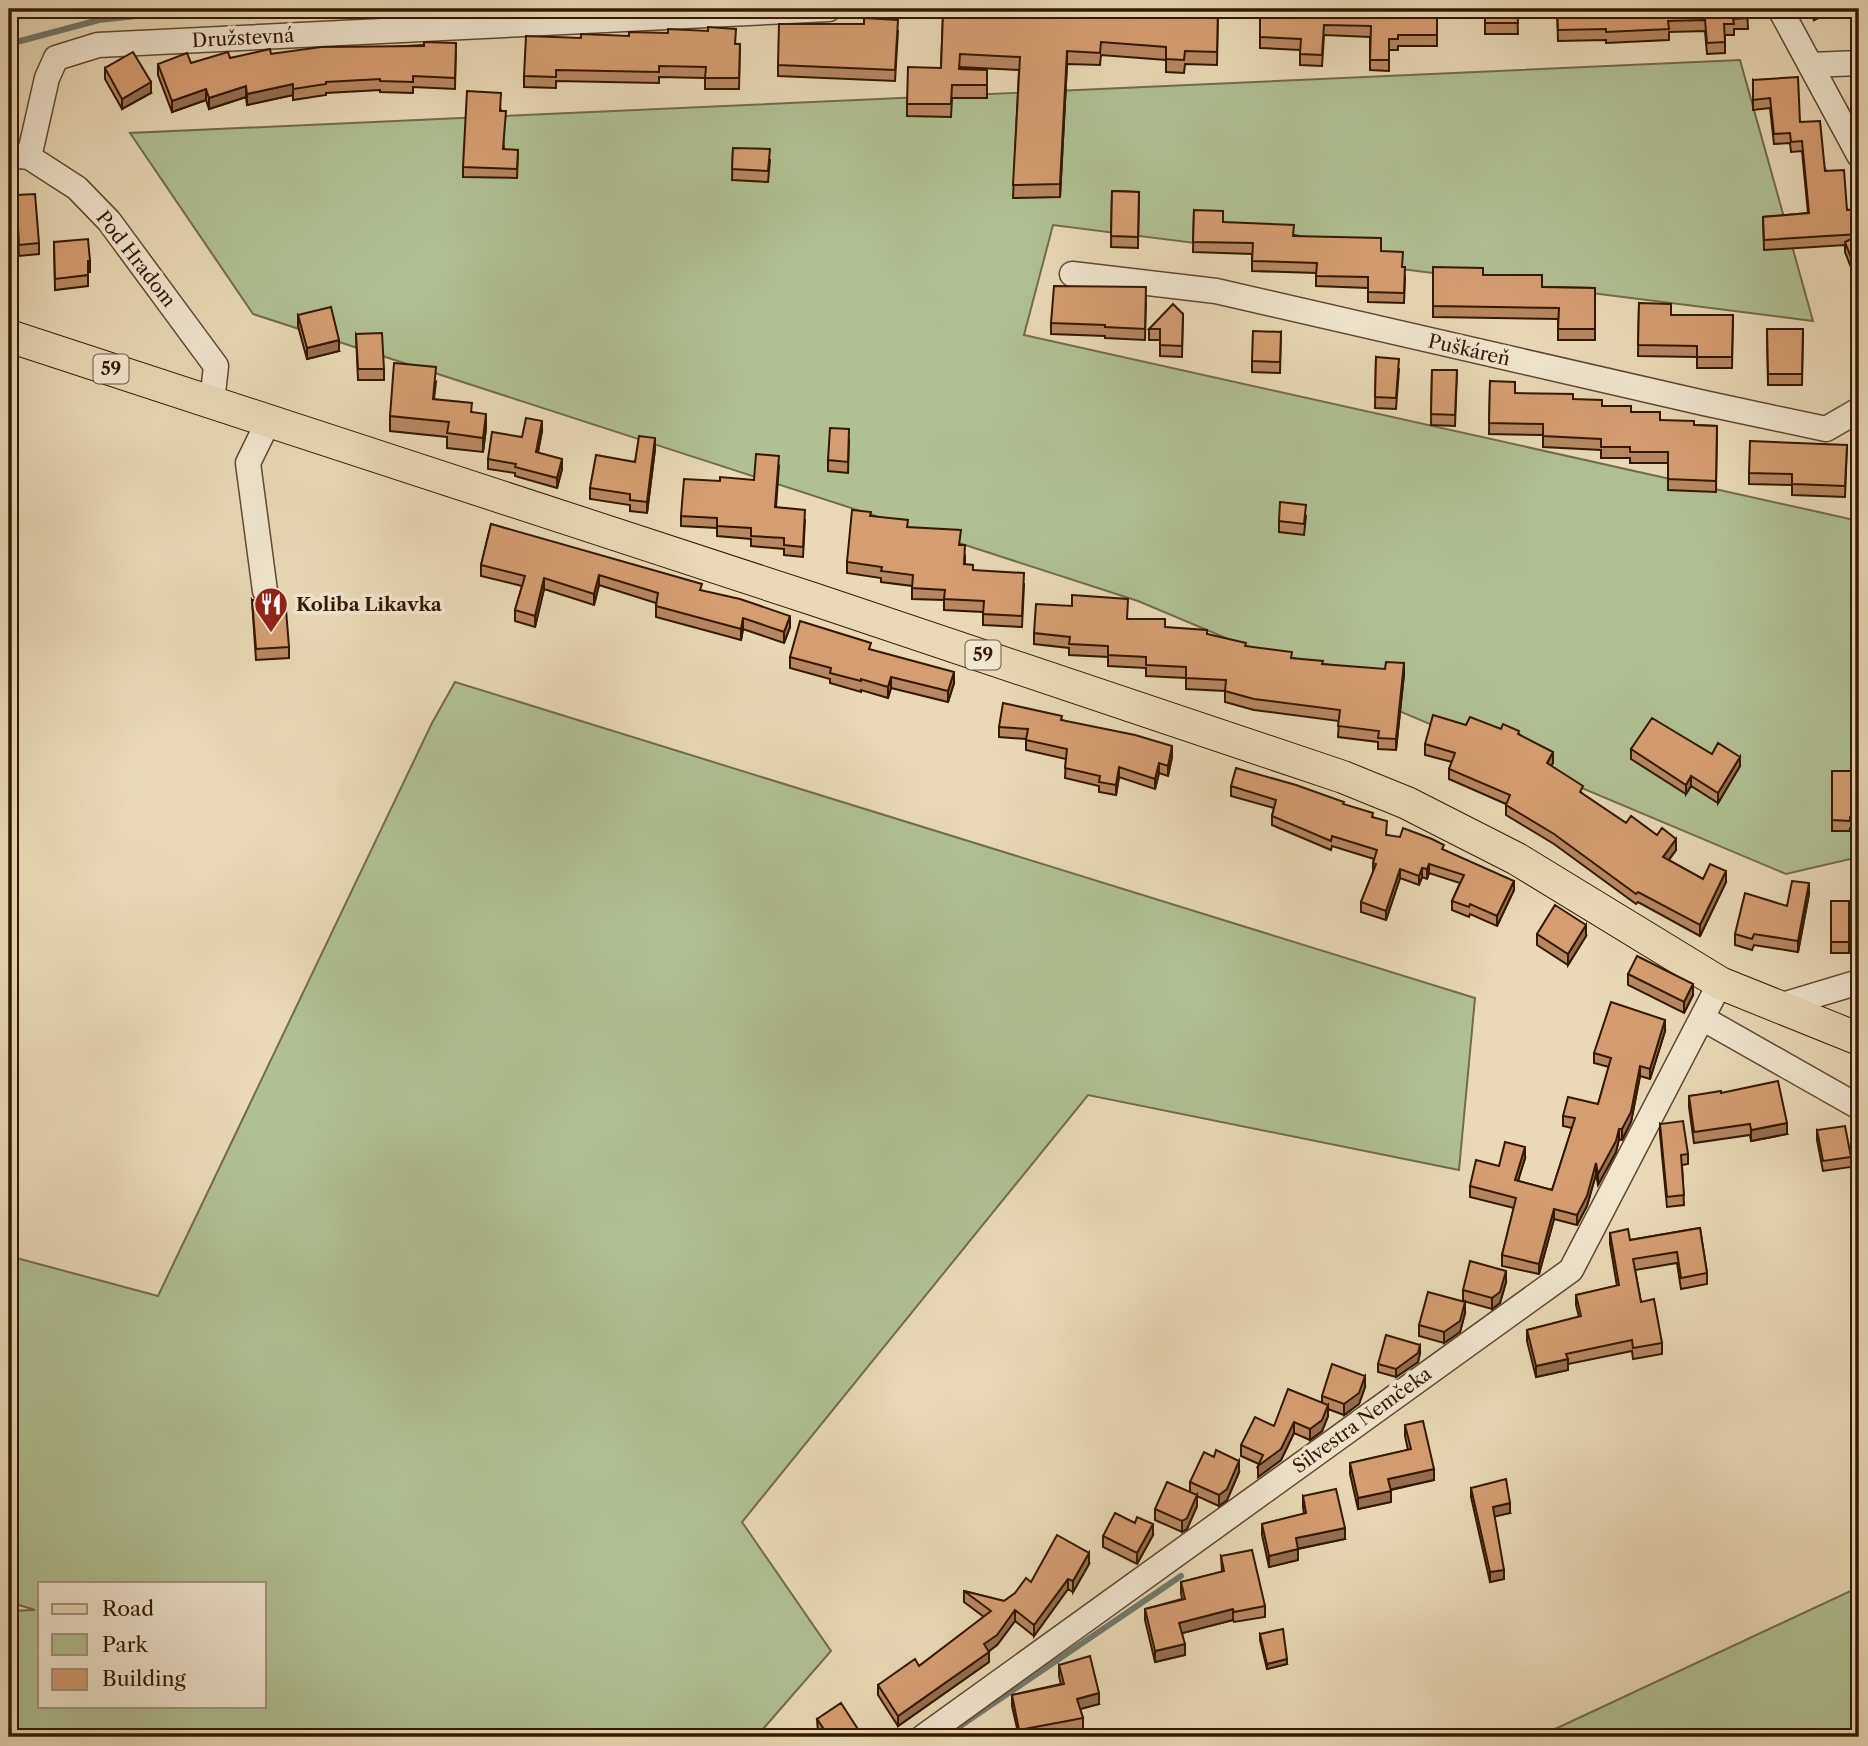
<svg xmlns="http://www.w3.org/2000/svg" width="1868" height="1746" font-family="'Libre Caslon Text',serif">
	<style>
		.green { fill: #b0c093; stroke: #726c4a; stroke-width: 2; fill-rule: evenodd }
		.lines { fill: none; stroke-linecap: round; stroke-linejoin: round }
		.stream { stroke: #71796e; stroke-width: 6 }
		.minor-casing { stroke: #61482e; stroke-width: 27 }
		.major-casing { stroke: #341800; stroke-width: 34 }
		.minor { stroke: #f1e6d0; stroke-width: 24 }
		.major { stroke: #e9d9b6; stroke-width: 32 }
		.wall { fill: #b78762; stroke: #341800; stroke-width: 2 }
		.shaded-wall { fill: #956e50; stroke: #341800; stroke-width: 2 }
		.building { fill: #d59d72; stroke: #341800; stroke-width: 2 }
		.labels { text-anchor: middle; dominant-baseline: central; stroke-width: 7; stroke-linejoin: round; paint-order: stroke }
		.shield { fill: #f1e6d0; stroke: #6d563e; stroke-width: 2 }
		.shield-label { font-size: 18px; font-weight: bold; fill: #341800 }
		.street-label { font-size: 19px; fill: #341800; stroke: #f1e6d0 }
		.poi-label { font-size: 19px; font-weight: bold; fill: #341800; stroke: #f1e6d0; text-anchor: start }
	</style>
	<rect width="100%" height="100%" fill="#e9d9b6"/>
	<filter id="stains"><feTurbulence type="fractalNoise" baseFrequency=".00286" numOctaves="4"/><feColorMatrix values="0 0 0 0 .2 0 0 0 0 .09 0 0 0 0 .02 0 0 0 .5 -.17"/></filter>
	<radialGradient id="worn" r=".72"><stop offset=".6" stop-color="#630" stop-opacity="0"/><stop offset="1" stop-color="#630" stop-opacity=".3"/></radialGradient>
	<path class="green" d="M1740,60l73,261 -760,-96 -29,110 835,186v336l-73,17 -648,-273 -885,-287 -123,-181z
		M455,682l1020,316 -16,172 -371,-75 -346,427 89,129 -75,86h-747v-126l26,-1 -26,-8v-346l149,40 274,-573zM40,1583h224v123h-224z
		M1859,1587v150h-321z"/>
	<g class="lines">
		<path class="stream" d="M9,44l90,-24 102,-11
			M944,1737l237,-161"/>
		<g class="minor-casing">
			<path id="minor" d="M1780,9l79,146
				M1811,65l48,-2
				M9,155l20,2 48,31 32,33 107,145 -4,36
				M29,157l18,-79 9,-20 42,-13 731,-36
				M1072,274l144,17 488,112 122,26 33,-19
				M265,591l-17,-128 21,-43
				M1776,1007l83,-25
				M1702,1018l157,89
				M923,1737l648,-467 149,-287"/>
		</g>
		<g class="major-casing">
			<path id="major" d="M9,336l804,263 530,178 64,26 110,56 203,124 139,56"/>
		</g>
		<use href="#minor" class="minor"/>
		<use href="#major" class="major"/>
	</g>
	<path class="wall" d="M1218,9l-1,56 -32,-1 -1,9 -18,-1v-12l-65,-5 -1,10 -33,-1 -7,133 -47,1 6,-128 -59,-3 -1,2 28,1v28h-35l-1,19 -44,-1v-12l34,-36 2,-54h80l97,-4z
		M1260,9h177v37h-39v4h-9v21l-19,-1v-33l-46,-2 -2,31 -22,-1v-15l-40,-2z
		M1485,9h32l1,25h-33z
		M1557,9h190l1,20h-14v6h-9v18l-18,1 -2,-23 -36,1v8l-63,3v-3l-48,1z
		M1808,9h27l-21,11z
		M898,31l-3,50 -117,-5v-11z
		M581,38l159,6 -1,45h-34v-11l-46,-1v6l-103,-2v7l-32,-1v-11z
		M456,43l-1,46 -42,-2v6l-33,-1v-2l-54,3v2l-33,5v-5l-46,10 -1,-8 -37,12 -3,-9 -34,12 -14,-37v-11l33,-1 39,-5 41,-4z
		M105,68l46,25 -29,16 -17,-30z
		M1855,75h4v49l-4,-38z
		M1753,80l47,42 47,88 12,-1v79l-14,-36v-7l-81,5 -1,-33 45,-4 -6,-62 -11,1 -1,-9 -16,1 -4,-36 -17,2z
		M501,111l3,39h14l-1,28 -54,-1v-10z
		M733,148l37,12 -2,22 -36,-2z
		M1112,191l27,1 -1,56 -27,-1z
		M9,198l30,45v11l-20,2 -1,-17h-9z
		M1194,210l29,12 158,29 22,16 2,11 -1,25 -36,-1v-14l-52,-2v-13l-64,-2v-17l-59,-2z
		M54,242l36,19v11h-2v14l-33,4z
		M1433,267l50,8 59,12 53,1v52h-37v-21l-125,-2z
		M1146,298l-1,42 -40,-2v-2l-54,-2v-11z
		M1639,303l32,12h62l-1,53h-35v-11l-59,-1z
		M1183,314l-1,43 -22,-1v-16h-11v-11z
		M298,315l41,36 -32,8 -9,-33z
		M1767,329h36l-1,56h-34z
		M1281,332l-1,41 -28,-1v-11z
		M356,334l28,35v11h-26z
		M1376,357l23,12 -3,40 -21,-1z
		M1432,370h25l-2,56 -24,-1z
		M1490,381l25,12 58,6 87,21 34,5 23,1 -1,66 -48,-2v-27h-38v-5h-29v-8l-58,-3v-12l-54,-1z
		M436,382l-2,17 38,13 14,16 -3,24 -36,-4v-11l-57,-6v-15z
		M542,431l-4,21 24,17 -5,19 -42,-12v-3l-27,-4v-10l34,-22z
		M849,440l-1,33 -20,-2v-11z
		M1847,445l-2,52 -53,-2v-10l-43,-1v-11z
		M655,449l-8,64 -17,-2v-6l-40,-6v-11z
		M779,466l-3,41 29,13 -2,37 -19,-2v-6l-33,-3v-7l-34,-3v-8l-36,-2v-10l39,-35 34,-1z
		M871,516l90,29 4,11v8l8,6 51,14 -2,43 -39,-2v-13l-39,-2v-10l-32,-1v-13l-31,-4v-4l-34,-5v-11z
		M1306,516l-2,19 -25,-3v-11z
		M491,524l211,67 88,36 -6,16 -41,-14 -2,11 -85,-23v-14l-57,-18 -5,20 -50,-16 -9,38 -20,-6v-11l7,-24 -41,-10v-11z
		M252,600l37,47v11l-33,2z
		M1128,619l37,8 42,7 39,12 46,12 30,6 82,10 -8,76 -18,-1v-7l-40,-5 1,-16 -85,-11 -29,-8v-11l-39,-2v-11l-40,-2v-8l-38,-2v-9l-39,-2v-7l-35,-4v-11z
		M871,650l83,33 -6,19 -57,-14 -3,10 -27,-8v2l-31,-9v-4l-40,-11v-11z
		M1062,720l110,37 -4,19 -9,-3 -4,16 -36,-12 -3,18 -17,-3v-6l-34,-8 1,-19 -40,-9v-11l-27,-2v-10z
		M1466,725l53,9 34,29 -2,3 32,28 43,29 50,27 -7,10 34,19 23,3 -26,54 -62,-34 -2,2 -82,-60 -48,-29v-11l-57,-25v-10l3,-7 -27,-7v-11z
		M1631,749l81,5 28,12 -22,37 -27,-17 -5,8 -55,-35z
		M1832,771h26l-1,56 -7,1v3h-18z
		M1231,786l113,19 29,12 14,18 57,15 70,40 -17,36 -27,-12 -1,3 -17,-7v-9l8,-18 -31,-10 -2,6 -5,-2 -3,8 -19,-7 -14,42 -25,-8v-10l12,-30v-9l1,-4 -42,-13 -1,4 -59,-25v-9l2,-8 -43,-12z
		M1809,894l-11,58 -44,-7 -2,5 -17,-5v-11z
		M1831,901h18v52h-18z
		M1537,934l49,2 -18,29 -31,-20z
		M1628,974l65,21 -9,18 -56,-28z
		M1665,1031l-15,48 -10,-3 -9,46 -9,18 -3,-1 -3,13 -18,33 -2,-11 -9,32 -10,19 -23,-6 -15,55 -37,-8v-11l12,-47 -44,-11v-11l29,-20 26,-8 -7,23 34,9 20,-62 -9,-2v-10l35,-12 11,-37 -15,-4v-10z
		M1721,1093l66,41 -36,7 -1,-6 -56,8 -5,-36v-11z
		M1660,1124l28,30v10l-6,1 2,40 -17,2 -7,-73z
		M1817,1130l34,27v10l-28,4 -6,-31z
		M1859,1148v20l-2,-8v-11z
		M1700,1228l7,45v11l-26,5 -4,-26 -42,7 6,32 21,41v11l-29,5 -1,-8 -64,13v6l-32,7 -9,-36v-11l52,-13 -3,-12v-10l41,-9 -7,-42v-11l20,7z
		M1506,1282l-6,21 -8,6 -29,-8v-11z
		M1465,1313l-5,19 -16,11 -25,-7v-11z
		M1420,1353l-2,9 -22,15 -18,-5v-8z
		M1365,1387l-6,17 -15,11 -16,-6v7l-6,15 -12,9 -16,-7 -13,27 -23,17 1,-13 -18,-8v-11l33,-19 48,-24v-6z
		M1405,1425l29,55 -43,10v12l-33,7 -8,-35v-11l58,-13 -3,-14z
		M1239,1472l-12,28 -8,6 -22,-10v10l-10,23 -5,3 -27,-12v-11l35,-17v-10z
		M1471,1488l39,25 -16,3 10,63 -14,3 -19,-85z
		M1303,1496l42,43 -47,10v11l-29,7 -7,-32v-11l42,-10 -1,-7z
		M1153,1535l-16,29 -34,-17v-11z
		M1221,1556l44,50v11l-31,5 -1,-2 -51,13 3,22 -30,7 -10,-42v-11l37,-10 -1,-6v-11l41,-10z
		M1089,1564l-16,28 -5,-3 -34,47 -19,-15 -18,24 -8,6v11l-91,64 -20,-31v-10l41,-19 65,-49 -20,-15v-11l40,10 27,-19z
		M1260,1634l27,30 -20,5 -7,-29z
		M1059,1665l40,39 -19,5 3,9v11l-44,8h-20l-7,-31v-11l49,-11 -2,-8z
		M817,1719l46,18 -45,-6z"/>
	<path class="shaded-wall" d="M1814,9h21l-21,11z
		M1067,51v13l-7,133v-13z
		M151,82v11l-29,16v-10z
		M293,84v11l-46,10v-11z
		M246,86v11l-37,12v-11z
		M206,89v11l-34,12v-11z
		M339,340v11l-32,8v-11z
		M486,414v14l-3,24v-14z
		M542,421v10l-6,31v-10z
		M655,438v11l-8,64v-11z
		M562,459v10l-5,19v-10z
		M599,575v10l-5,20v-11z
		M544,578v11l-9,38v-11z
		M790,616v11l-6,16v-11z
		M743,618v11l-2,11v-11z
		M1404,663v11l-8,76v-11z
		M954,672v11l-6,19v-11z
		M891,677v11l-3,10v-11z
		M1172,746v11l-4,19v-10z
		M1553,752v11l-6,10v-10z
		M1740,757v9l-22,37v-10z
		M1159,763v10l-4,16v-10z
		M1119,767v10l-3,18v-10z
		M1691,776v10l-5,8v-9z
		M1676,839v11l-13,17v-10z
		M1429,864v9l-2,6v-10z
		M1422,868v9l-3,8v-9z
		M1400,869v9l-14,42v-9z
		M1726,871v11l-26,54v-11z
		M1514,881v9l-17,36v-10z
		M1809,883v11l-11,58v-11z
		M1586,925v11l-18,29v-11z
		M1693,984v11l-9,18v-11z
		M1665,1020v11l-15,48v-10z
		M1640,1066v10l-9,46 -9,18v-11z
		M1787,1123v11l-36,7v-11z
		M1619,1129v10l-3,13 -18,33v-11z
		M1525,1147v11l-10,32v-10z
		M1596,1163v11l-9,32 -10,19v-10z
		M1554,1209v10l-15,55v-10z
		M1506,1271v11l-6,21 -8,6v-11z
		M1465,1302v11l-5,19 -16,11v-11z
		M1420,1345v8l-2,9 -22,15v-8z
		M1568,1359v11l-32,7v-11z
		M1365,1376v11l-6,17 -15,11v-11z
		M1328,1405v11l-6,15 -12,9v-11z
		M1294,1422v11l-13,27 -23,17v-11z
		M1239,1461v11l-12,28 -8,6v-11z
		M1434,1469v11l-46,10v-11z
		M1391,1491v11l-33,7v-11z
		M1197,1495v11l-10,23 -5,3v-11z
		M1510,1503v10l-17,4v-10z
		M1153,1524v11l-16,29v-11z
		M1345,1528v11l-49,10v-11z
		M1298,1549v11l-29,7v-11z
		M1089,1553v11l-16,28v-11z
		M1504,1570v9l-14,3v-10z
		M1068,1579v10l-34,47v-11z
		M1233,1609v11l-54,14v-11z
		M1015,1610v11l-18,24 -13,10v-11z
		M1185,1644v11l-30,7v-11z
		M989,1652v10l-91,64v-10z
		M1287,1659v5l-20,5v-5z
		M1099,1693v11l-22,6v-11z"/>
	<path class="building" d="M1070,9l50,1v-1l47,1v-1h51l-1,43 -32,-1 -1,9 -18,-1v-12l-65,-5 -1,11 -33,-2 -7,133 -47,1 7,-128 -60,-3 -1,15 28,1v15h-35l-1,19h-44l1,-37 33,1 2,-54h80v-4l47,2z
		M1260,9h177v26h-39v4h-9v21h-19l1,-34 -47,-1 -2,30 -22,-1 1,-15 -41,-2z
		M1485,9h32l1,14h-33z
		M1557,9h190l1,9 -15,1 1,5h-10l1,18 -18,1 -2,-23 -37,1 1,8 -63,3v-3l-48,1z
		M864,18l34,2 -3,50 -117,-5 1,-41h85z
		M708,27l28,2 -1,15h5l-1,34h-34l1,-11 -47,-1v6l-103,-2v7l-32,-1 2,-40 55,2v-4l48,2v-4l39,1v-4l40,2z
		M424,42l32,1 -1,35 -42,-2v6l-33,-1v-2l-54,3v2l-33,5v-5l-46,10 -1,-8 -37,12 -3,-9 -34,12 -14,-37 29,-11 4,10 37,-11 2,6 40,-9 1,5 50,-7 103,-1z
		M133,52l18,30 -29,17 -17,-31z
		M1855,75h4v38z
		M1798,77l2,45 20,-1 5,50 19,-1 3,40 12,-1v25l-95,6 -1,-23 46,-4 -7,-72 -11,1 -1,-9 -16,1 -4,-36 -17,2v-20z
		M467,91l34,2 -1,18h6l-3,38 15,1 -1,19 -54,-2z
		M733,148l37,1 -2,22 -36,-2z
		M1112,191l27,1 -1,45 -27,-1z
		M35,194l4,49 -20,2 -1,-17h-9v-30l8,-1v-2z
		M1194,210l29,1v11l71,3 -1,11 88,2v13l22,1 -1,15h3l-1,26 -36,-1v-15l-52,-1 1,-13 -65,-2 1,-18 -60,-1z
		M1859,235v43l-14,-36z
		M88,239l2,22h-2v14l-33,4 -1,-37z
		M1433,267l50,1v7h59v12l53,1v41h-37l1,-21 -126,-2z
		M1054,286l92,1 -1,42 -40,-2v-2l-54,-2z
		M1639,303l32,1v11h62l-1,42h-35v-11l-59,-1z
		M1173,304l10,10 -1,32 -22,-1v-16h-11z
		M331,307l8,33 -32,8 -9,-33z
		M1767,329h36l-1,45h-34z
		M1253,331l28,1 -1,30 -28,-1z
		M382,333l2,36h-26l-2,-35z
		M1376,357l23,2 -3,39 -21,-1z
		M394,363l42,4 -3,32 39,4 -1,9 15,2 -3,24 -36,-5 2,-11 -59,-6z
		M1432,370h25l-2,45 -24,-1z
		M1490,381l25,1v11l58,1v5l29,1v6h29v6h29v8l34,1v4l23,1 -1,55 -48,-2v-27h-38v-5h-29v-8l-58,-3v-12l-54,-1z
		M526,418l16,3 -6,31 26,7 -5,19 -42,-11 1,-3 -28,-5 4,-27 30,5z
		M830,428l19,1 -1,33 -20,-2z
		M639,436l16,2 -8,64 -17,-2v-6l-40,-6 6,-33 39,7z
		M1750,441l97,4 -2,41 -53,-2v-10l-43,-1z
		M756,454l23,2 -4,51 30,3 -2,37 -19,-2v-7l-33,-2v-8l-34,-2v-8l-36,-2 3,-37 36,2v-4l34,3z
		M1280,502l26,3 -2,19 -25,-3z
		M852,510l19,2 -1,4 38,4 -1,7 54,3 -2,15h6l-1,19 9,1v5l51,3 -2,43 -39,-2 1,-13 -40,-2 1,-9 -33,-2 1,-13 -32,-4 1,-4 -35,-5z
		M491,524l211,60 -2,6 40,9 50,17 -6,16 -41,-14 -2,11 -85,-23 2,-13 -59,-18 -5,19 -50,-16 -9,38 -20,-6 10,-34 -44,-11z
		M1072,595l56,4 -1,20h38v8l42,3v4l39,9 -1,3 47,6 -1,6 32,3 -1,3 63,5 1,-7 18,1 -8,76 -18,-1 1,-7 -41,-5 2,-16 -86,-11 -29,-8 1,-11 -40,-2v-11l-40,-2v-8l-38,-2v-9l-39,-2 1,-7 -36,-4 2,-29 36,2z
		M285,597l4,50 -33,2 -4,-49z
		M800,621l71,22 -2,6 85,23 -6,19 -57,-14 -3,10 -27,-8v2l-31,-8 1,-5 -41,-11z
		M1003,703l59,13 -1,4 74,15 37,11 -4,20 -9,-3 -4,16 -36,-12 -3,18 -17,-3 1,-6 -35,-8 2,-19 -41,-9 2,-11 -29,-2z
		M1433,715l33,10 4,-8 31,12 2,-5 16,7 -1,3 35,18 -6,11 36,23 -3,6 46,31 5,-7 26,19 5,-7 14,11 -13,18 40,22 7,-15 16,7 -26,54 -62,-33 -2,2 -82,-60 -48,-29 4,-10 -61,-26 6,-16 -30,-9z
		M1652,718l60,36 6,-11 22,14 -22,36 -27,-17 -5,9 -55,-36z
		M1236,768l60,17 48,17 -1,2 30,9 -1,4 15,4 -1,14 14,2 3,-9 29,11 12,6 -2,4 72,32 -17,35 -27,-12 -1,3 -17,-6 12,-26 -35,-11 -2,5 -5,-1 -3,8 -19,-7 -14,42 -25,-9 15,-38 -3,-1 4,-13 -45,-14 -1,5 -59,-25 4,-16 -45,-14z
		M1832,771h26l-1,45 -7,1v4l-18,-1z
		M1792,881l17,2 -11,58 -44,-7 -2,5 -17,-5 10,-41 42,13z
		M1831,901h18v41h-18z
		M1555,905l31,20 -18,29 -31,-20z
		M1637,956l56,28 -9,18 -56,-28z
		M1611,1002l54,18 -15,49 -10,-3 -9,46 -9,17h-3l-3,12 -18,33 -2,-11 -9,33 -10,19 -23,-6 -15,55 -37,-9 14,-57 -46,-12 6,-26 23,6 6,-24 20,5 -10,33 37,10 23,-72 -12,-2 5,-19 30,7 13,-46 -17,-5z
		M1778,1081l9,42 -36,7 -1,-6 -56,8 -5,-36 32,-5v2z
		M1683,1121l5,33 -7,1 3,40 -17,2 -7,-73z
		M1845,1126l6,31 -28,4 -6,-31z
		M1700,1228l7,45 -26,5 -4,-26 -44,7 8,43 13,-3 8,44 -29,5 -1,-8 -66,14 2,5 -32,7 -9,-36 54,-14 -5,-21 43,-10 -9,-52 18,-4 2,11z
		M1470,1261l36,10 -6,21 -8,6 -29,-8z
		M1428,1292l37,10 -5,19 -16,11 -25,-7z
		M1386,1335l34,10 -2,8 -22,16 -18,-5z
		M1332,1364l33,12 -6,17 -15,11 -22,-8z
		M1288,1389l40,16 -6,15 -12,9 -16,-7 -13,27 -23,17 5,-11 -22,-10 14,-28 19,9z
		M1423,1421l11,48 -46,10 3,12 -33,7 -8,-35 61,-14 -6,-24z
		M1216,1450l23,11 -12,28 -8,6 -29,-13 14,-30 10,5z
		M1506,1479l4,24 -17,4 11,63 -14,2 -19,-84z
		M1167,1482l30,13 -10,23 -5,3 -27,-12z
		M1336,1489l9,39 -49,10 2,11 -29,7 -7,-32 44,-11 -3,-17z
		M1115,1513l20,10 2,-6 16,7 -16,29 -34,-17z
		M1057,1535l32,18 -16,28 -5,-2 -34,46 -19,-15 -18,25 -13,9 5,8 -91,64 -20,-31 37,-26 4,7 72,-55 -27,-20 40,10 11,-8 11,-15 5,4z
		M1252,1550l13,56 -31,6 -1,-3 -54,14 6,21 -30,7 -10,-42 40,-10 -4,-17 43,-11 -3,-15z
		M1283,1629l4,30 -20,5 -7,-30z
		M1090,1656l9,37 -22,6 6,19 -64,12 -7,-35 52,-11 -5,-19z
		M841,1703l22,34h-56l16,-9 -6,-9z
		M1036,1734v3h-12z"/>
	<defs>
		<g id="restaurant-pin" transform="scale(1.75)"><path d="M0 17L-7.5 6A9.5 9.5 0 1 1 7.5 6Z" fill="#8f2418" stroke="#f1e6d0"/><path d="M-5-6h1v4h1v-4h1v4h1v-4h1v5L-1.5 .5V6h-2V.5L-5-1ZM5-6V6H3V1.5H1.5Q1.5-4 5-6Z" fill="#fff"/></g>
	</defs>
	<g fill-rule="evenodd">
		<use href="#restaurant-pin" x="271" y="604"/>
	</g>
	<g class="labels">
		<g class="shield">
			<rect x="93.5" y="354.5" width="35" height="29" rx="5"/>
			<rect x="965.5" y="640.5" width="35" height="29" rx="5"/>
		</g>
		<g class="shield-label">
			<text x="111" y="369">59</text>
			<text x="983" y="655">59</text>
		</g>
		<g class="street-label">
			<text transform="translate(243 38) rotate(-3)">Družstevná</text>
			<text transform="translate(136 259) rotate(52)">Pod Hradom</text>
			<text transform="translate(1469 350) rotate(13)">Puškáreň</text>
			<text transform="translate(1362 1420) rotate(-36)">Silvestra Nemčeka</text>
		</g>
		<g class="poi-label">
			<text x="296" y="604">Koliba Likavka</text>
		</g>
	</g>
	<rect width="1868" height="1746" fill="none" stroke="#e9d9b6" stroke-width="35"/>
	<rect x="10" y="10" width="1847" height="1725" fill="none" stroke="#341800" stroke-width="3.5"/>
	<rect x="18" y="18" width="1833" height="1711" fill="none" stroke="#341800" stroke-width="2"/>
	<rect x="38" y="1582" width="228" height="126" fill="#f1e6d0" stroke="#a5947d" stroke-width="2"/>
	<rect x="52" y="1604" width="35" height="10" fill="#e9d9b6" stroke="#a5947d" stroke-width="2"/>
	<text x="102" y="1616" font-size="21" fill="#341800">Road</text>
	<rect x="52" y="1634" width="35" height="21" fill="#b0c093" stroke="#a5947d" stroke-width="2"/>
	<text x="102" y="1652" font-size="21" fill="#341800">Park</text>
	<rect x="52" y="1669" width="35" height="21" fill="#d59d72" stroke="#a5947d" stroke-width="2"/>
	<text x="102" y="1686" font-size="21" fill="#341800">Building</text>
	<rect width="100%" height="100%" filter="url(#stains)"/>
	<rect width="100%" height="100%" fill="url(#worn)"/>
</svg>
